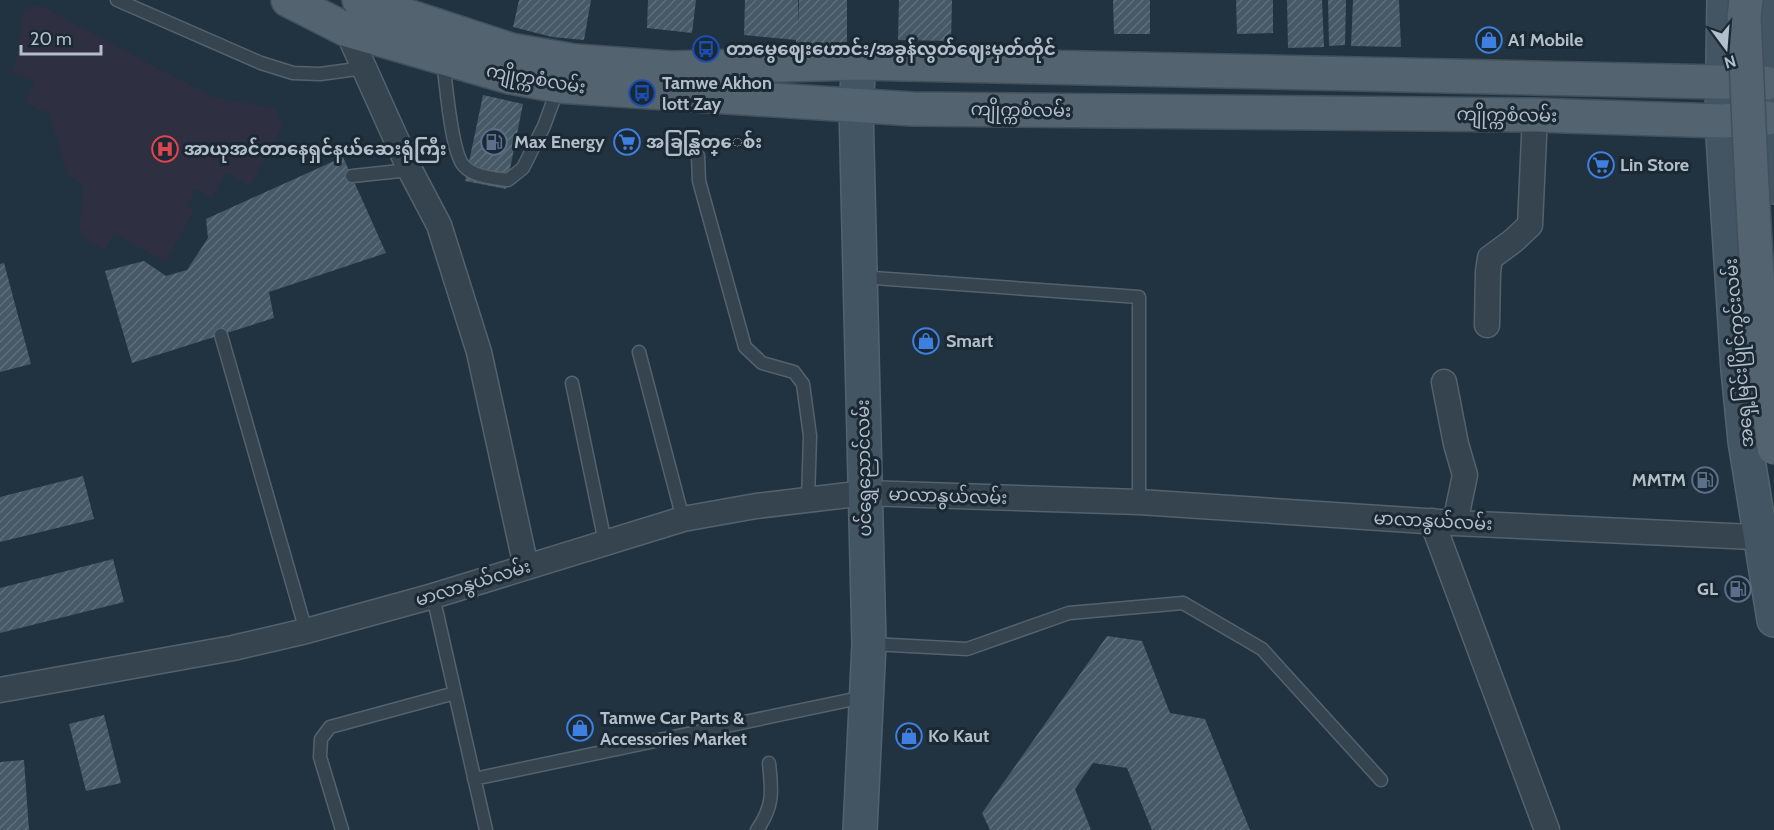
<svg xmlns="http://www.w3.org/2000/svg" width="1774" height="830" font-family="Cabin,'Noto Sans Myanmar',sans-serif">
	<style>
		.medical { fill: #2e2f40 }
		.building { fill: url(#building-hatch) }
		.lines { fill: none; stroke-linecap: round; stroke-linejoin: round }
		.lane-casing { stroke: #54626d; stroke-width: 15 }
		.street-casing { stroke: #54626d; stroke-width: 27 }
		.secondary-casing { stroke: #54626d; stroke-width: 36 }
		.primary-casing { stroke: #42505b; stroke-width: 36 }
		.lane { stroke: #36444f; stroke-width: 12 }
		.street { stroke: #36444f; stroke-width: 24 }
		.secondary { stroke: #435463; stroke-width: 33 }
		.primary { stroke: #546370; stroke-width: 33 }
		.primary-bridge-casing { stroke: #42505b; stroke-width: 36; stroke-linecap: butt }
		.primary-bridge { stroke: #546370; stroke-width: 33 }
		.labels { text-anchor: middle; dominant-baseline: central; stroke-width: 6; stroke-linejoin: round; paint-order: stroke }
		.poi-label { font-size: 18px; font-weight: bold; fill: #b2bfca; stroke: #1b2934; text-anchor: start }
		.street-label { font-size: 18px; fill: #b2bfca; stroke: #1b2934 }
	</style>
	<defs>
		<pattern id="building-hatch" width="6" height="6" patternUnits="userSpaceOnUse" patternTransform="scale(1.5)"><rect width="6" height="6" fill="#455966"/><path d="M-1 1l2-2M0 6l6-6M5 7l2-2" fill="none" stroke="#5d6f7b"/></pattern>
	</defs>
	<rect width="100%" height="100%" fill="#213340"/>
	<path class="medical" d="M39,5l174,92 62,11 8,17 -33,61 -24,-13 -14,25 -16,-9 -9,17 7,4 -28,52 -52,-28 -9,16 -26,-14 4,-51 -15,-9 -19,-62 -24,-11 9,-21 -23,-10 5,-11 7,-51z"/>
	<path class="building" d="M519,0h72l-7,40 -32,-3 -39,-10z
		M648,0h48l-4,33 -45,-5z
		M745,0h53v25l1,-25h48v50l-51,-4v-6l-52,-5z
		M899,0h53l-1,41 -53,-1z
		M1113,0h37v34h-36z
		M1236,0h37v33l-36,1z
		M1287,0h35l2,47 -36,1z
		M1328,0h18l-1,45 -16,1z
		M1353,0h46l2,47 -50,-1z
		M483,95l40,9 -17,85 -41,-8z
		M343,157l43,96 -117,39 5,26 -142,45 -27,-92 39,-10 22,15 21,-6 21,-32 -2,-19z
		M4,263l27,101 -31,8v-108z
		M83,476l11,43 -94,23v-45z
		M113,559l11,43 -124,31v-45z
		M1107,636l35,5 28,72 35,6 45,111h-98l-25,-62 -34,-5 -18,26 16,41h-101l-8,-17z
		M104,715l17,68 -35,8 -17,-67z
		M24,760l5,70h-29v-68z"/>
	<g class="lines">
		<g class="lane-casing">
			<path id="lane" d="M117,0l144,63 32,10 27,1 44,-6
				M443,61c3,21 8,92 21,105 10,11 30,12 44,14l15,-12 21,-42 14,-38
				M698,156l1,25 46,166 17,16 32,9 9,12 7,52 -2,64
				M352,176l58,-6
				M860,277l279,20v205
				M221,335l85,296
				M639,352l44,167
				M572,383l33,159
				M433,596l53,234
				M872,644l95,5 102,-36 114,-10 79,46 119,131
				M474,779l390,-82
				M342,830l-22,-73 1,-18 9,-12 125,-34
				M757,830c17,-24 15,-39 12,-67"/>
		</g>
		<g class="street-casing">
			<path id="street" d="M351,19l-4,11 63,140 29,55 40,127 47,215
				M1487,325l1,-53 2,-14 23,-17 17,-16 5,-110
				M1444,382l12,62 9,31 -10,48
				M1432,521l115,309
				M0,690l233,-42 73,-17 127,-35 250,-77 73,-13 109,-13 274,9 316,21 319,15"/>
		</g>
		<g class="secondary-casing">
			<path id="secondary" d="M1724,0l-2,121 16,249 7,71 29,179
				M1769,0l-3,83 8,104
				M859,63l-3,43 13,538 -9,186"/>
		</g>
		<g class="primary-casing">
			<path id="primary" d="M288,0l59,30 162,47 49,9 354,23 623,6 187,6 46,-3
				M359,0l152,50 64,11 97,7 187,-5 907,20"/>
		</g>
		<use href="#lane" class="lane"/>
		<use href="#street" class="street"/>
		<use href="#secondary" class="secondary"/>
		<use href="#primary" class="primary"/>
		<g class="primary-bridge-casing">
			<path id="primary-bridge" d="M1746,0l-2,17c7,144 11,288 30,431"/>
		</g>
		<use href="#primary-bridge" class="primary-bridge"/>
	</g>
	<defs>
		<g id="shop-ring" transform="scale(1.35)"><circle r="9.5" fill="#1b2934" stroke="#3f7fe0" stroke-width="1.5"/><path d="M-5-2.5h2.3a2.7 3.5 0 0 1 5.4 0H5L5.5 6h-11ZM-1.5-2.5h3a1.5 2.3 0 0 0-3 0Z" fill="#3f7fe0"/></g>
		<g id="bus-ring" transform="scale(1.35)"><circle r="9.5" fill="#1b2934" stroke="#1a4fb4" stroke-width="1.5"/><path d="M-5-6H5V4H4V6H2V4H-2V6H-4V4H-5ZM-3.5-4V0h7V-4ZM-3.5 1.2v1.5H-2V1.2ZM2 1.2v1.5H3.5V1.2Z" fill="#1a4fb4"/></g>
		<g id="fuel-ring" transform="scale(1.35)"><circle r="9.5" fill="#1b2934" stroke="#5c6f8a" stroke-width="1.5"/><path d="M-5.5-6h7V0h2V4h1.3V-2.5L3-4.5l.8-.8L6-3V5H2.5V1h-1V6h-7ZM-4.2-4.7v3.2H.2V-4.7Z" fill="#5c6f8a"/></g>
		<g id="supermarket-ring" transform="scale(1.35)"><circle r="9.5" fill="#1b2934" stroke="#3f7fe0" stroke-width="1.5"/><path d="M-6-5.5h2.5l.6 2H6L4.5 2H-2.5L-4.4-4H-6ZM-1.5 3.2a1.3 1.3 0 1 0 .1 0ZM3 3.2a1.3 1.3 0 1 0 .1 0Z" fill="#3f7fe0"/></g>
		<g id="hospital-ring" transform="scale(1.35)"><circle r="9.5" fill="#1b2934" stroke="#e0444e" stroke-width="1.5"/><path d="M-5-5h3v3.5h4V-5h3V5h-3V1.5h-4V5h-3Z" fill="#e0444e"/></g>
	</defs>
	<g fill-rule="evenodd">
		<use href="#shop-ring" x="1489" y="40"/>
		<use href="#bus-ring" x="706" y="49"/>
		<use href="#bus-ring" x="642" y="93"/>
		<use href="#fuel-ring" x="494" y="142"/>
		<use href="#supermarket-ring" x="627" y="142"/>
		<use href="#hospital-ring" x="165" y="149"/>
		<use href="#supermarket-ring" x="1601" y="165"/>
		<use href="#shop-ring" x="926" y="341"/>
		<use href="#fuel-ring" x="1705" y="480"/>
		<use href="#fuel-ring" x="1738" y="589"/>
		<use href="#shop-ring" x="580" y="728"/>
		<use href="#shop-ring" x="909" y="736"/>
	</g>
	<g class="labels">
		<g class="poi-label">
			<text x="1508" y="40">A1 Mobile</text>
			<text x="726" y="49">တာမွေဈေးဟောင်း/အခွန်လွတ်ဈေးမှတ်တိုင်</text>
			<text x="662" y="83">Tamwe Akhon<tspan x="662" dy="21">lott Zay</tspan></text>
			<text x="514" y="142">Max Energy</text>
			<text x="646" y="142">အခြန္လြတ္ေစ်း</text>
			<text x="184" y="149">အာယုအင်တာနေရှင်နယ်ဆေးရုံကြီး</text>
			<text x="1620" y="165">Lin Store</text>
			<text x="946" y="341">Smart</text>
			<text x="1686" y="480" text-anchor="end">MMTM</text>
			<text x="1718" y="589" text-anchor="end">GL</text>
			<text x="600" y="718">Tamwe Car Parts &amp;<tspan x="600" dy="21">Accessories Market</tspan></text>
			<text x="928" y="736">Ko Kaut</text>
		</g>
		<g class="street-label">
			<text transform="translate(536 79) rotate(10)">ကျိုက္ကစံလမ်း</text>
			<text transform="translate(1021 110) rotate(1)">ကျိုက္ကစံလမ်း</text>
			<text transform="translate(1507 115) rotate(1)">ကျိုက္ကစံလမ်း</text>
			<text transform="translate(1739 353) rotate(-95)">အရှေ့မြင်းပြိုင်ကွင်းလမ်း</text>
			<text transform="translate(864 468) rotate(-91)">ပင်ရွှေညောင်လမ်း</text>
			<text transform="translate(948 496) rotate(2)">မာလာနွယ်လမ်း</text>
			<text transform="translate(1433 521) rotate(3)">မာလာနွယ်လမ်း</text>
			<text transform="translate(473 583) rotate(-17)">မာလာနွယ်လမ်း</text>
		</g>
	</g>
	<g transform="translate(1726 48) rotate(164)" stroke="#1b2934" stroke-width="4.5" paint-order="stroke">
	<path d="M0-4.5L10 22L0 15L-10 22Z" fill="#b2bfca"/>
	<text y="-9" font-size="16" font-weight="bold" text-anchor="middle" fill="#b2bfca">N</text>
	</g>
	<path d="M21 45v9h80v-9" fill="none" stroke="#b2bfca" stroke-width="3"/>
	<text x="30" y="45" font-size="18" fill="#b2bfca" stroke="#1b2934" stroke-width="4.5" paint-order="stroke">20 m</text>
</svg>
